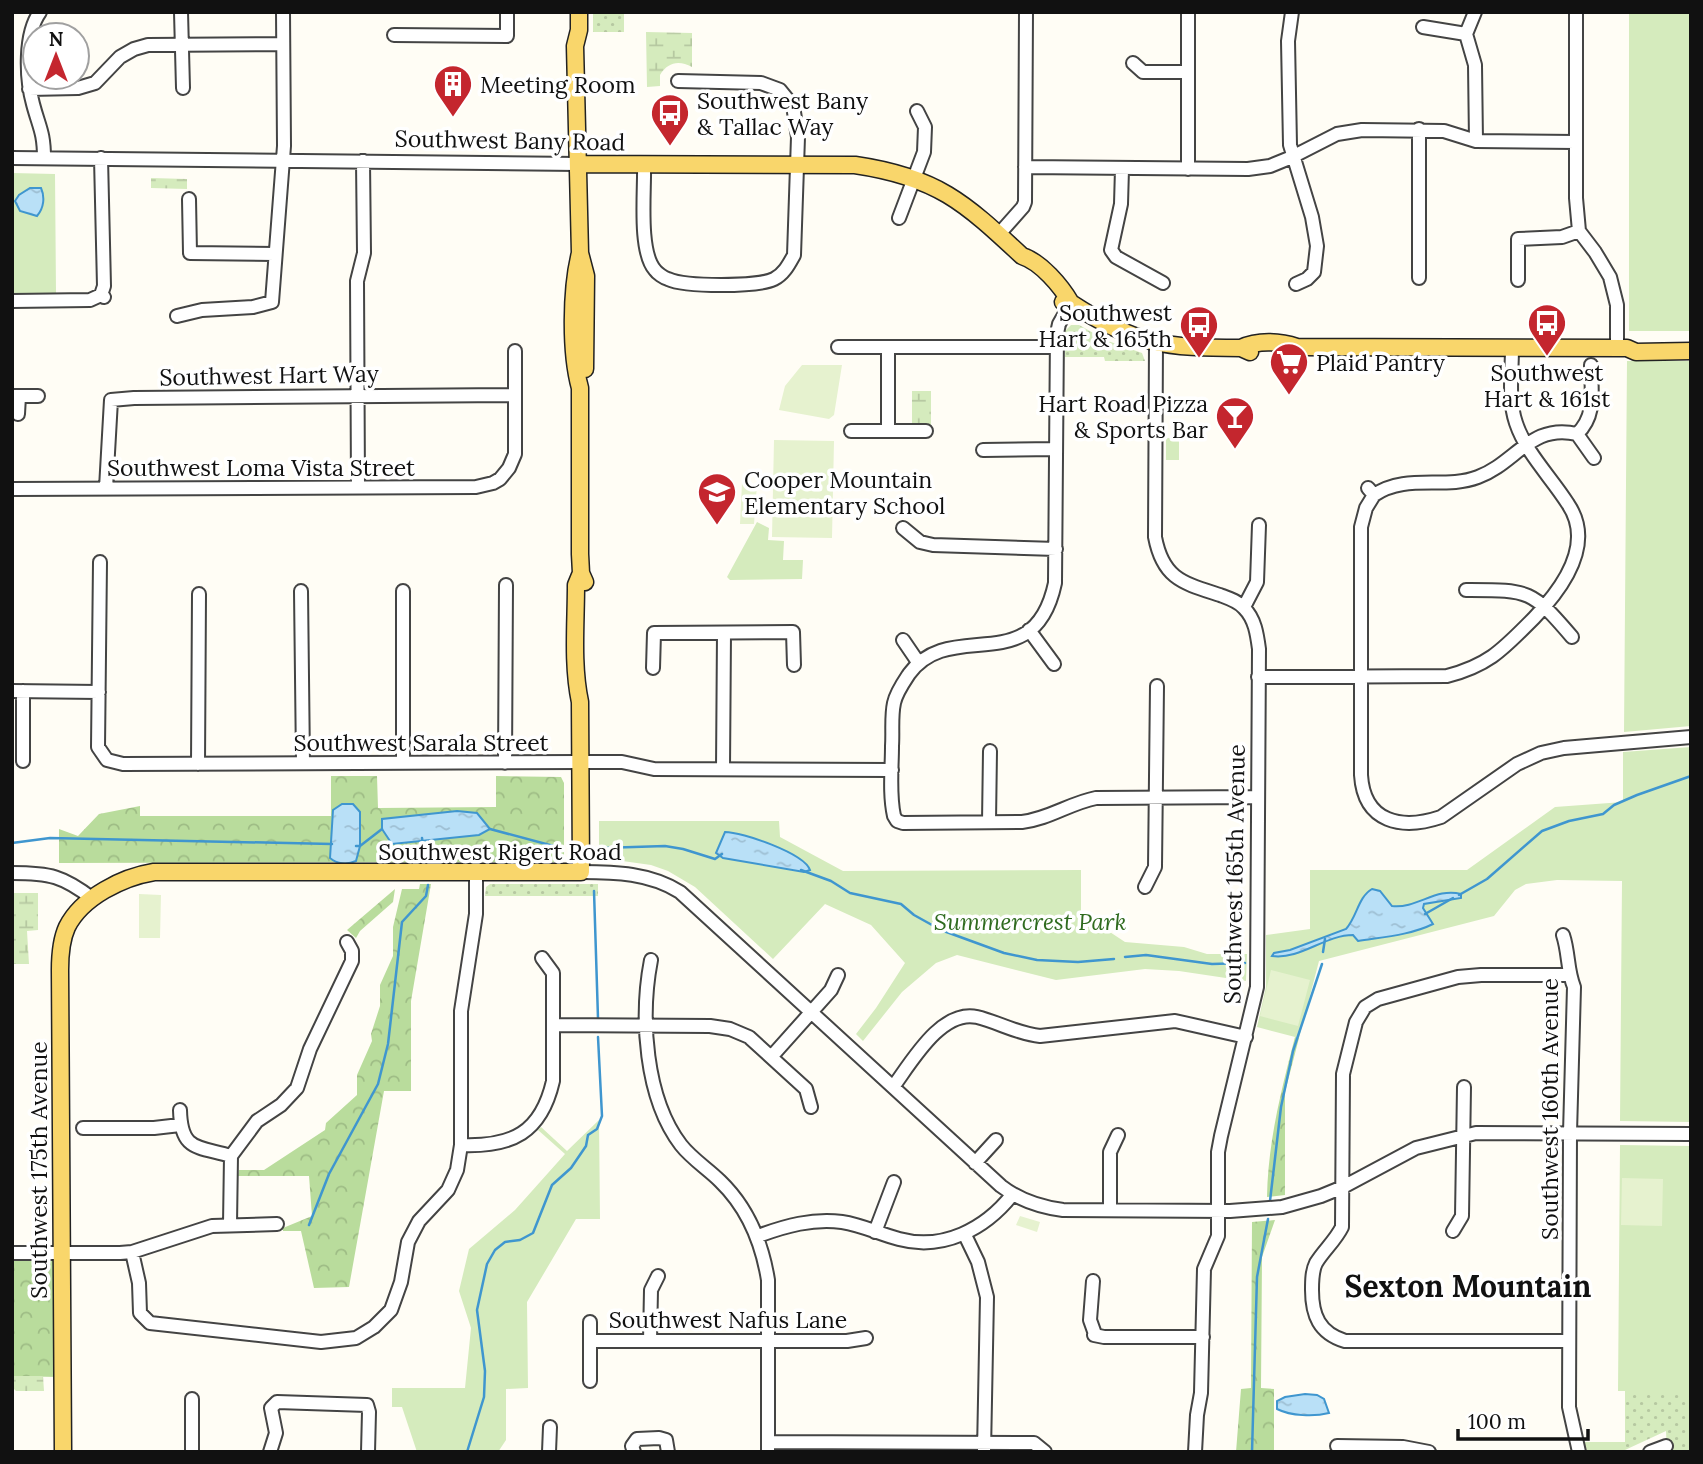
<svg xmlns="http://www.w3.org/2000/svg" width="1703" height="1464" font-family="Lora,serif">
	<style>
		.grass { fill: url(#grass-dots) }
		.forest { fill: url(#forest-crowns) }
		.wetland { fill: url(#wetland-marsh) }
		.park { fill: #d5ebbd }
		.pitch { fill: #e6f2cf }
		.water { fill: url(#water-ripples); stroke: #3f96cf; stroke-width: 2 }
		.lines { fill: none; stroke-linecap: round; stroke-linejoin: round }
		.stream { stroke: #3f96cf; stroke-width: 2.5 }
		.minor-casing { stroke: #444; stroke-width: 16 }
		.major-casing { stroke: #222; stroke-width: 19 }
		.minor { stroke: #fff; stroke-width: 12 }
		.major { stroke: #f9d66b; stroke-width: 16 }
		.labels { text-anchor: middle; dominant-baseline: central; stroke-width: 7; stroke-linejoin: round; paint-order: stroke }
		.poi-label { font-size: 23px; fill: #111; stroke: #fff; text-anchor: start }
		.street-label { font-size: 23px; fill: #111; stroke: #fff }
		.park-label { font-size: 23px; font-style: italic; fill: #2f6b1f; stroke: #fff }
		.district-label { font-size: 30px; font-weight: bold; fill: #111; stroke: #fff }
	</style>
	<defs>
		<pattern id="grass-dots" width="8" height="8" patternUnits="userSpaceOnUse" patternTransform="scale(1.75)"><rect width="8" height="8" fill="#d5ebbd"/><path d="M2 2h.1M6 6h.1" fill="none" stroke="#b6c8a1" stroke-width="1.8" stroke-linecap="round"/></pattern>
		<pattern id="forest-crowns" width="20" height="18" patternUnits="userSpaceOnUse" patternTransform="scale(1.75)"><rect width="20" height="18" fill="#b9dc9c"/><path d="M2 6a3 3 0 1 1 6 0M12 15a3 3 0 1 1 6 0" fill="none" stroke="#9ebc85"/></pattern>
		<pattern id="wetland-marsh" width="20" height="14" patternUnits="userSpaceOnUse" patternTransform="scale(1.75)"><rect width="20" height="14" fill="#d5ebbd"/><path d="M1 5h8M5 5V1M11 12h8M15 12V8" fill="none" stroke="#b6c8a1"/></pattern>
		<pattern id="water-ripples" width="26" height="14" patternUnits="userSpaceOnUse" patternTransform="scale(1.75)"><rect width="26" height="14" fill="#b9e0f7"/><path d="M2 4q2-2 4 0t4 0M15 11q2-2 4 0t4 0" fill="none" stroke="#9ebfd3"/></pattern>
	</defs>
	<rect width="100%" height="100%" fill="#fffdf5"/>
	<path class="grass" d="M593,12h31v20h-31z
		M1071,325h8l29,16 34,12 3,8h-40l-1,-4h-39v-26z
		M490,884h108v12h-113l1,-9z
		M1625,1391h66v61h-24l-1,-21 -41,19z"/>
	<path class="forest" d="M331,776h46l1,32 118,-1v-31l65,1 3,6v75l-7,4 -498,1v-34l19,7 21,-22 41,-8v10h191z
		M420,884h11l-20,117v90h-27l-35,196 -35,1 -13,-57h-18v-3l29,-12 -3,-40h-71l1,-6h25l61,-40 1,-7 31,-28v-20l15,-34 -1,-7 9,-28v-21l13,-29v-29l9,-38h17z
		M395,889l-2,13 -33,29 -4,7 -9,-8z
		M1295,1037l4,1 -14,54v103l-18,2c1,-55 14,-106 28,-160z
		M1275,1220l-13,37 -1,131 13,1v63h-38l5,-63 10,-1 1,-166z
		M12,1261h45l1,116 -46,-1z"/>
	<path class="wetland" d="M646,32l46,1v34c-13,-7 -24,-5 -32,8v11l-13,1z
		M151,178l36,1v10l-36,-1z
		M912,391h19v34h-19z
		M12,893h26v37l-11,1 2,33h-17z
		M12,1376h31l1,15h-28l-4,-4z"/>
	<path class="park" d="M1629,12h62v319h-62z
		M12,173l43,1 1,119 -44,1z
		M1627,361h64v365l-67,6z
		M1166,438h13v22h-13z
		M757,522l12,6 -1,12 16,1 -1,19h20l-1,19 -72,1 -3,-3z
		M1691,747v375l-71,-1 2,-240 -65,-1 -31,4 -11,6 -21,26 -175,45 -20,77 -42,-11 9,-40v-52l44,-6v-59h157l88,-63 68,-5v-50z
		M599,821h180l1,16 63,34 238,-1v43l44,29 59,5 23,7h40l-1,27 -67,-10 -34,-2 -89,11 -99,-25 -21,8 -34,29 -39,49 -7,-7 20,-26 29,-45 -34,-38 -46,-21 -52,55 -78,-72 -27,-16 -17,-6 -50,-7 -2,-5z
		M599,1120l1,99h-24l-49,83 1,86 -22,1v51l-8,12h-81l-15,-45h-10v-19h73l6,-60 -12,-37 10,-42 46,-39 50,-56 -27,-24 3,-3 26,24z
		M1620,1145l71,1v245h-73z
		M1583,1442h42v8l-37,2z"/>
	<path class="pitch" d="M802,365h40l-8,50 -5,4 -50,-9 6,-24z
		M774,440l60,1 -2,97 -60,-1z
		M742,483l15,1 -3,40h-14z
		M139,894l22,1 -1,43h-21z
		M1271,970l39,10 -12,46 -38,-10z
		M1622,1178l41,1 -1,47 -41,-1z
		M1020,1216l20,6 -3,10 -21,-7z"/>
	<path class="water" d="M30,188h11c4,9 3,20 -4,28l-17,-5 -5,-10 4,-6z
		M342,804h11l7,8v34l-4,15c-9,4 -19,3 -26,-3l3,-48z
		M457,811l20,2 13,16 -11,6 -87,9 -10,-15v-10z
		M725,832c17,0 79,21 85,38l-6,2 -81,-14 -7,-5z
		M1372,889l8,2 12,15c25,3 44,-19 69,-12v4l-37,6 -1,4 10,16c-22,11 -50,13 -75,17l-5,-6c-28,0 -53,25 -81,21l2,-3 16,-3 56,-21c11,-12 12,-32 26,-40z
		M1305,1394l12,1 7,4 5,14c-15,4 -38,3 -52,-4v-8l8,-4z"/>
	<g class="lines">
		<path class="stream" d="M490,829l71,19
			M422,838l3,25
			M12,843l38,-5 282,6
			M356,846h4l22,-17
			M602,848l63,-2 18,3 32,10 7,-5
			M801,870l30,11 19,12 51,11 13,11 27,15 63,23 33,7 41,2 36,-3
			M594,891l4,127
			M1459,895l28,-16 55,-48 27,-10 34,-7 11,-9 23,-10 54,-19
			M1425,914l28,-16
			M1323,952l2,-13
			M1125,957l21,-2 66,9 33,-1
			M1270,1201l11,-94 12,-56 29,-87
			M309,1225l20,-51 49,-90 10,-40 14,-122 24,-26 2,-11
			M467,1452l17,-55 1,-26 -8,-61 10,-46 8,-14 10,-8 15,-2 13,-7 19,-48 19,-17 15,-22 2,-11 9,-6 5,-13 -4,-79
			M1252,1452l5,-175 11,-58"/>
		<g class="minor-casing">
			<path id="minor" d="M40,12c-16,22 -14,67 -7,92 6,23 11,28 11,54
				M181,12l2,76
				M1188,12v157
				M1292,12l-4,29 2,104 22,72 5,29 -3,26 -7,7 -11,5
				M1576,12v186l3,33 16,21 15,25 7,28v43
				M1423,27l43,7
				M1466,34l9,31 1,76
				M1466,34l9,-22
				M394,35l113,1v-24
				M1133,63l10,9h45
				M29,89l49,-1 17,-5 25,-26 14,-8 14,-4 135,-1
				M12,158l566,6
				M644,164c1,25 -6,87 11,106 2,3 9,8 13,9 17,8 90,8 106,0 10,-5 15,-15 20,-24l4,-118 -5,-31 -13,-16 -19,-7 -83,-2
				M1025,167l223,2 22,-3 22,-9 45,-23 25,-4 82,1 32,10 100,1
				M1122,169l-1,35 -10,46 5,7 47,26
				M189,199l1,54 85,1
				M899,218l25,-66 1,-25 -8,-16
				M999,234l24,-27 2,-5 1,-190
				M1419,278v-149
				M1518,280v-41l44,-2 17,-6
				M101,295l3,-9 -3,-128
				M12,301l78,-1 11,-5 3,2
				M1071,303l-12,21 -2,9 -2,250c-21,99 -104,33 -146,91 -6,9 -13,19 -15,29 -3,14 -1,29 -2,43 0,23 -3,47 2,70l3,5 6,2 119,-1c27,-3 48,-19 74,-24l162,-1
				M177,316l25,-6 51,-3 19,-5 12,-156 -1,-134
				M1156,343l-1,194c8,42 28,46 65,58 8,3 18,6 24,13 11,11 13,26 15,41l-2,338 -36,149 -3,16v84l-14,33 -3,124 -4,22 -2,37
				M838,347h218
				M12,396h26
				M18,414l1,-18
				M851,431h75
				M888,431v-83
				M1577,434l17,24
				M983,450l73,-1
				M106,488l5,-88 23,-2 381,-3
				M358,488l-1,-207 7,-28 -1,-92
				M1368,488l6,7c33,-22 70,-5 104,-18 38,-14 53,-54 99,-43 20,-19 14,-43 14,-69
				M12,489l464,-2 17,-4 7,-4 9,-11 6,-14v-103
				M1374,495l-8,13 -5,19v248c3,48 41,55 80,42l76,-53 24,-11 23,-5 127,-11
				M903,528l17,14 13,3 123,4
				M100,562l-2,185 9,13 16,4 458,-2h41l32,7 238,1
				M1466,590c63,0 65,-1 106,47
				M301,591l2,172
				M403,591v172
				M1244,607l13,-25 2,-57
				M1029,630l25,34
				M903,640l15,22
				M653,668l1,-35 139,-1 1,33
				M1258,677l189,-1c43,-11 57,-28 87,-58 28,-29 61,-74 34,-114 -17,-27 -42,-51 -52,-81 -8,-23 -4,-51 -4,-75
				M12,691l87,1
				M23,691v70
				M505,763l1,-178
				M198,764l1,-170
				M723,769l1,-136
				M989,822l1,-71
				M581,872c34,0 69,1 99,20l321,294c18,14 38,21 62,24l167,1 52,-4 39,-11 22,-9 73,-39 60,-15 215,1
				M12,873c38,0 51,3 81,26
				M1145,887l10,-20 2,-181
				M1563,935c6,18 4,35 11,52l-4,146 -1,274 10,45
				M651,960c-11,57 -6,138 30,185 11,14 27,24 39,36 28,27 42,62 48,99v172
				M553,1025l157,1 20,3 19,8 57,52 5,18
				M772,1056l59,-66 7,-15
				M893,1087c18,-24 48,-78 84,-70 21,5 41,17 63,19l135,-15 71,16
				M180,1110c1,41 17,36 51,46
				M83,1128h71l26,-3
				M461,1145c51,2 80,-12 92,-64v-108l-11,-15
				M975,1163l21,-23
				M1110,1210v-58l8,-17
				M230,1224l1,-68 26,-35 24,-16 16,-17 13,-39 42,-88v-10l-5,-9
				M1453,1231l9,-15 2,-129
				M875,1232l19,-50
				M965,1235l13,27 9,35 -3,154
				M758,1236c27,-10 55,-18 84,-14 20,3 38,12 57,17 44,12 86,-10 113,-44
				M132,1252l7,31 1,30 10,10 171,19 35,-4 18,-11 17,-17 10,-28 7,-40 11,-21 29,-31 9,-20 4,-25v-134l15,-97v-41
				M12,1253h108l12,-1 80,-26 65,-2
				M1093,1281l-3,39 5,14
				M590,1322v59
				M1094,1335l10,2h99
				M590,1341h257l19,-3
				M650,1341l1,-51 7,-14
				M1569,1341h-224c-26,-8 -33,-26 -33,-51 0,-9 0,-19 4,-27 8,-13 19,-22 26,-36l1,-153 13,-52 9,-15 13,-8 80,-22 23,-2h89
				M192,1399v53
				M770,1442l264,1 11,9
				M1337,1446l66,1 26,5
				M270,1452l6,-19 -5,-25 6,-6 90,3 2,7 -1,40
				M549,1452l1,-25
				M634,1452l-2,-6 5,-7 22,-1 7,2 2,12
				M1650,1452l16,-6"/>
		</g>
		<g class="major-casing">
			<path id="major" d="M579,12v18l-4,16 5,207 6,23 -1,93
				M578,164l277,1c82,12 109,37 167,91 19,6 39,30 49,47
				M580,253c-9,36 -10,99 0,135v166l1,19 4,9
				M1063,302l8,1c64,42 95,45 170,45l9,4
				M1241,348c16,-8 39,-7 56,-1l330,1 9,4 55,-1
				M63,1452l-3,-482c0,-15 1,-30 7,-43 15,-30 56,-50 87,-55h427l-1,-170c-8,-38 -4,-78 -4,-117l5,-12"/>
		</g>
		<use href="#minor" class="minor"/>
		<use href="#major" class="major"/>
	</g>
	<defs>
		<g id="building-pin" transform="scale(2.0125)"><path d="M0 17L-7.5 6A9.5 9.5 0 1 1 7.5 6Z" fill="#c4262e" stroke="#fff"/><path d="M-4-6H4V6H1V3H-1V6H-4ZM-2.5-4.3h1.7v1.8h-1.7ZM.8-4.3h1.7v1.8H.8ZM-2.5-1h1.7V.8h-1.7ZM.8-1h1.7V.8H.8Z" fill="#fff"/></g>
		<g id="bus-pin" transform="scale(2.0125)"><path d="M0 17L-7.5 6A9.5 9.5 0 1 1 7.5 6Z" fill="#c4262e" stroke="#fff"/><path d="M-5-6H5V4H4V6H2V4H-2V6H-4V4H-5ZM-3.5-4V0h7V-4ZM-3.5 1.2v1.5H-2V1.2ZM2 1.2v1.5H3.5V1.2Z" fill="#fff"/></g>
		<g id="supermarket-pin" transform="scale(2.0125)"><path d="M0 17L-7.5 6A9.5 9.5 0 1 1 7.5 6Z" fill="#c4262e" stroke="#fff"/><path d="M-6-5.5h2.5l.6 2H6L4.5 2H-2.5L-4.4-4H-6ZM-1.5 3.2a1.3 1.3 0 1 0 .1 0ZM3 3.2a1.3 1.3 0 1 0 .1 0Z" fill="#fff"/></g>
		<g id="bar-pin" transform="scale(2.0125)"><path d="M0 17L-7.5 6A9.5 9.5 0 1 1 7.5 6Z" fill="#c4262e" stroke="#fff"/><path d="M-6-5H6L.8 .8V4.5H3.5V6h-7V4.5H-.8V.8Z" fill="#fff"/></g>
		<g id="school-pin" transform="scale(2.0125)"><path d="M0 17L-7.5 6A9.5 9.5 0 1 1 7.5 6Z" fill="#c4262e" stroke="#fff"/><path d="M0-5L7-2L0 1L-7-2ZM-4 1L0 2.5L4 1V4Q0 6-4 4Z" fill="#fff"/></g>
	</defs>
	<g fill-rule="evenodd">
		<use href="#building-pin" x="453" y="84"/>
		<use href="#bus-pin" x="670" y="113"/>
		<use href="#bus-pin" x="1547" y="323"/>
		<use href="#bus-pin" x="1199" y="325"/>
		<use href="#supermarket-pin" x="1289" y="362"/>
		<use href="#bar-pin" x="1235" y="416"/>
		<use href="#school-pin" x="717" y="492"/>
	</g>
	<g class="labels">
		<g class="poi-label">
			<text x="480" y="84">Meeting Room</text>
			<text x="697" y="100">Southwest Bany<tspan x="697" dy="26">&amp; Tallac Way</tspan></text>
			<text x="1172" y="312" text-anchor="end">Southwest<tspan x="1172" dy="26">Hart &amp; 165th</tspan></text>
			<text x="1316" y="362">Plaid Pantry</text>
			<text x="1547" y="372" text-anchor="middle">Southwest<tspan x="1547" dy="26">Hart &amp; 161st</tspan></text>
			<text x="1208" y="403" text-anchor="end">Hart Road Pizza<tspan x="1208" dy="26">&amp; Sports Bar</tspan></text>
			<text x="744" y="479">Cooper Mountain<tspan x="744" dy="26">Elementary School</tspan></text>
		</g>
		<g class="street-label">
			<text transform="translate(510 140) rotate(1)">Southwest Bany Road</text>
			<text transform="translate(269 375) rotate(-1)">Southwest Hart Way</text>
			<text x="261" y="467">Southwest Loma Vista Street</text>
			<text x="421" y="742">Southwest Sarala Street</text>
			<text x="500" y="851">Southwest Rigert Road</text>
			<text transform="translate(1234 874) rotate(-89)">Southwest 165th Avenue</text>
			<text transform="translate(1549 1109) rotate(-90)">Southwest 160th Avenue</text>
			<text transform="translate(38 1170) rotate(-90)">Southwest 175th Avenue</text>
			<text x="728" y="1319">Southwest Nafus Lane</text>
		</g>
		<g class="park-label">
			<text x="1030" y="921">Summercrest Park</text>
		</g>
		<g class="district-label">
			<text x="1468" y="1286">Sexton Mountain</text>
		</g>
	</g>
	<rect width="1703" height="1464" fill="none" stroke="#111111" stroke-width="28"/>
	<g transform="translate(56 56)"><circle r="33" fill="#ffffff" stroke="#a0a0a0" stroke-width="2"/>
	<path d="M0-5L12 26L0 18L-12 26Z" fill="#c4262e"/>
	<text y="-10" font-size="19" font-weight="bold" text-anchor="middle" fill="#111111">N</text>
	</g>
	<path d="M1458 1429v10h130v-10" fill="none" stroke="#111111" stroke-width="3.5"/>
	<text x="1468" y="1429" font-size="21" fill="#111111" stroke="#ffffff" stroke-width="5" paint-order="stroke">100 m</text>
</svg>
